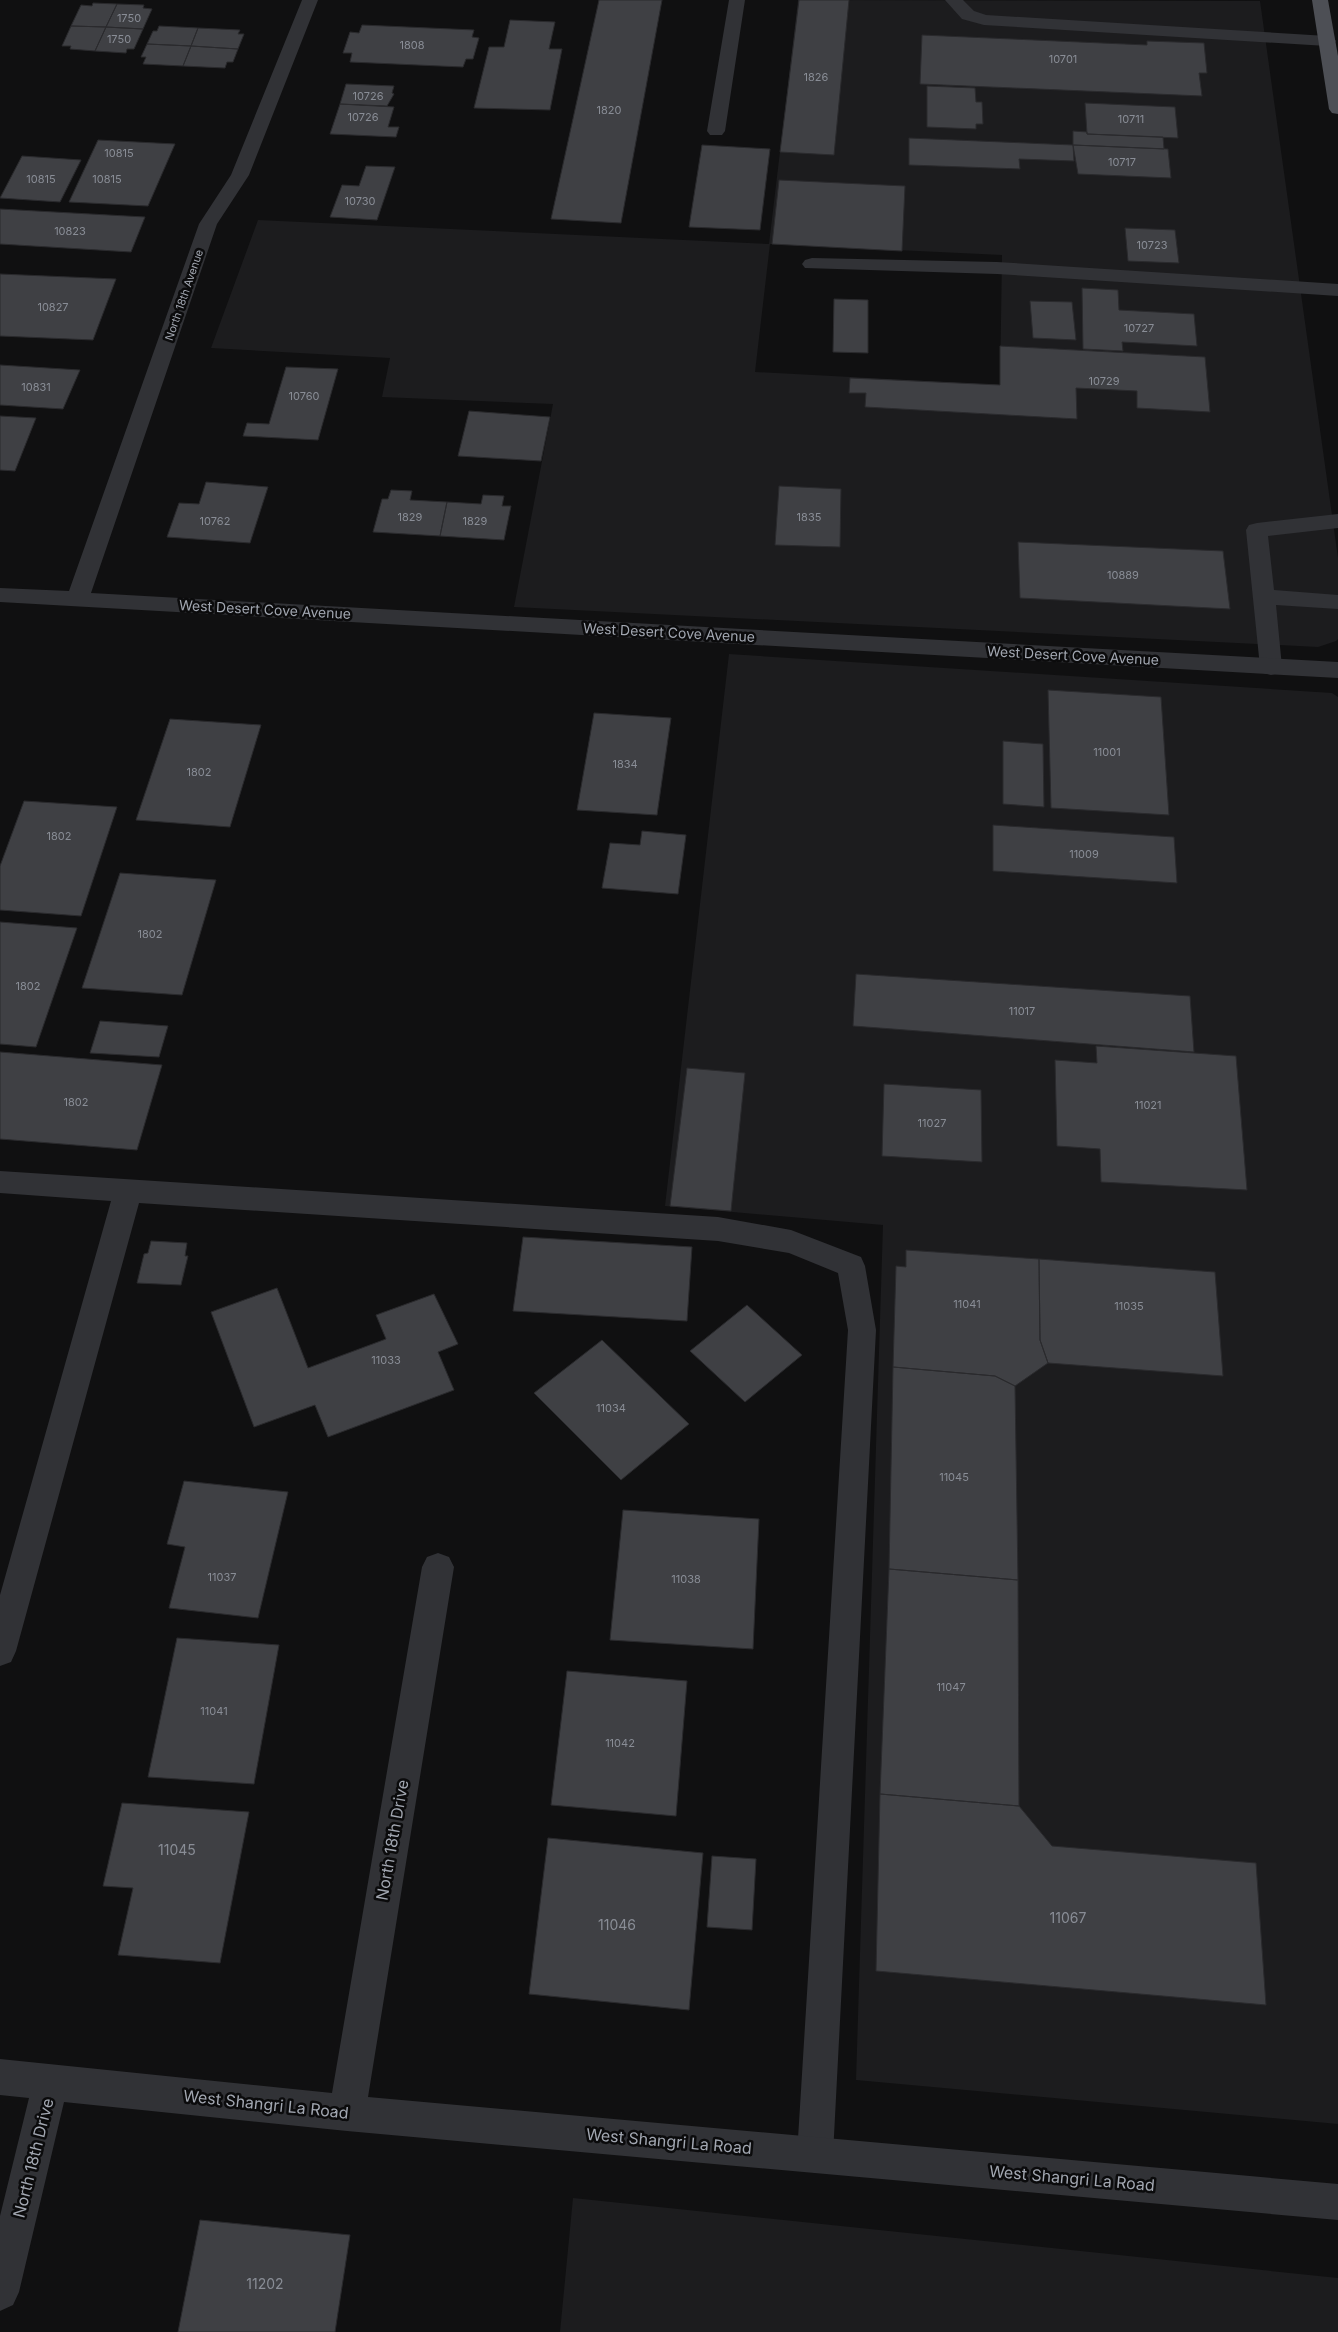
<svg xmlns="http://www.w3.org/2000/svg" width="1338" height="2332" font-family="Inter,sans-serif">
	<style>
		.built { fill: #1c1c1e; fill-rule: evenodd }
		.building { fill: #3f4044; stroke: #2a2a2d }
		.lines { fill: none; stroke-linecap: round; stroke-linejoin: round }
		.lane { fill: #313236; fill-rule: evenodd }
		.street { fill: #313236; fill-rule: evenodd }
		.primary { fill: #4d4f55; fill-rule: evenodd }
		.labels { text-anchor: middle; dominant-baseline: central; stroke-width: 5; stroke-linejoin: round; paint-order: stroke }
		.number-label { font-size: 11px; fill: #898d96 }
		.far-street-label { font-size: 11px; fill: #a2a7b1; stroke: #0b0b0c }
		.street-label { font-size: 14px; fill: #a2a7b1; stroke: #0b0b0c }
		.near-number-label { font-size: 14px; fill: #898d96 }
		.near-street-label { font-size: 16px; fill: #a2a7b1; stroke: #0b0b0c }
	</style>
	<rect width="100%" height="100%" fill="#101011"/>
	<path class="built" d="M798,0l462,1 78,557v81l-2,2 -18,6 -804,-40 39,-203 -171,-7 8,-39 -179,-10 47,-128 511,24zM770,244l232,11 -2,130 -245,-13z
		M729,654l603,39 6,4v1427l-482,-44 27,-855 -218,-19z
		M573,2198l765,80v54h-778z"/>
	<path class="building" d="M599,0h63l-41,223 -70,-4z
		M799,0h50l-15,155 -54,-3z
		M93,3l24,1 -11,23 -35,-1 10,-21 11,1z
		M117,4l27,1 -1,3 9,1 -9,20 -37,-2z
		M510,20l45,2 -6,27h13l-12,61 -76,-2 15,-61h15z
		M362,25l112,5 -2,7 7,1 -6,21h-7l-3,8 -113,-5 2,-9h-9l7,-21 9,1z
		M71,26l35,1 -11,24 -25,-2 1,-3h-9z
		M159,26l39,2 -7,18 -44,-2 6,-13h4z
		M106,27l37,2 -9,20h-7l-1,4 -31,-2z
		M198,28l42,2 -2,4h6l-6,15 -47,-3z
		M922,35l225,10v-4l57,2 3,30h-8l3,23 -282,-12z
		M147,44l44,2 -8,20 -40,-2 3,-7h-5z
		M191,46l47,3 -5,13h-6l-2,6 -42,-2z
		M346,84l48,2 -2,7 2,1 -7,12 -47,-2z
		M927,86l48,2 1,14h6l1,22h-7v5l-49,-2z
		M1085,103l90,4 3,31 -91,-4z
		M340,104l54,3 -6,20h11l-3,10 -66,-3z
		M1073,131l14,1v2l76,3 1,12 -91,-4z
		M909,138l164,7 1,16 -55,-2 1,10 -111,-4z
		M98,140l77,4 -27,62 -79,-4z
		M702,145l68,4 -10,81 -71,-3z
		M1073,145l95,4 3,29 -93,-4z
		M22,156l59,4 -21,42 -60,-4z
		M366,166l29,1 -18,53 -47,-3 12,-32 17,1z
		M779,180l126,6 -3,65 -130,-7z
		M0,209l145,8 -14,35 -131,-8z
		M1125,228l50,2 4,33 -51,-2z
		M0,274l116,5 -23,61 -93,-4z
		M1082,288l36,2 1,20 75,4 3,32 -75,-4 1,9 -40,-2z
		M834,299l34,1v53l-35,-1z
		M1030,301l42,1 4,38 -43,-2z
		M1000,346l205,11 5,55 -73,-4v-17l-61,-3 1,31 -212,-12 1,-14h-17l1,-15 150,7z
		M0,365l80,5 -17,39 -63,-4z
		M286,367l52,2 -20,71 -75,-4 4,-13 22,1z
		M469,411l81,6 -9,44 -83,-5z
		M0,416l36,2 -21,53 -15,-1z
		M206,482l62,5 -18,56 -83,-6 12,-34 20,1z
		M779,486l62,3 -1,58 -65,-2z
		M391,490l21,1 -2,9 37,2 -7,34 -67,-4 9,-33h6z
		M483,495l21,1 -2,10h9l-7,34 -64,-4 7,-34 34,2z
		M1018,542l205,9 7,58 -210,-11z
		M1048,690l113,7 8,118 -118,-7z
		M594,713l77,5 -14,97 -80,-5z
		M170,719l91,6 -31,102 -94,-7z
		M1003,741l40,3 1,63 -41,-3z
		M24,801l93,6 -36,109 -81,-6v-44z
		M993,825l181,12 3,46 -184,-12z
		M642,831l44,4 -8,59 -76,-6 8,-45 30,2z
		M120,873l96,7 -34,115 -100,-7z
		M0,922l77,6 -41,119 -36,-3z
		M856,974l334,22 4,56 -341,-26z
		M100,1021l68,5 -9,31 -69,-4z
		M1096,1046l140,10 11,134 -146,-8 -1,-33 -43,-3 -2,-86 42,3z
		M0,1052l162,13 -25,85 -137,-11z
		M687,1068l58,5 -14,138 -61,-5z
		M884,1084l97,6 1,72 -100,-6z
		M523,1237l169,10 -5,74 -174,-10z
		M151,1241l36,2 -2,13h3l-7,29 -44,-2 7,-29 4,-1z
		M906,1250l133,9 1,81 8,23 -33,23 -20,-10 -102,-9 3,-101 10,1z
		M1039,1259l176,13 8,104 -175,-13 -8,-23z
		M277,1288l31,80 78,-29 -10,-24 58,-21 24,50 -20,8 16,38 -126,47 -13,-32 -61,22 -43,-115z
		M747,1305l55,50 -57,47 -55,-51z
		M602,1340l87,84 -68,56 -87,-87z
		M893,1367l102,9 20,10 3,194 -129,-11z
		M184,1481l104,11 -30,126 -89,-10 16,-61 -18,-3z
		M623,1510l136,9 -6,130 -143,-9z
		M889,1569l129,11 1,226 -139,-12z
		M177,1638l102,7 -25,139 -106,-7z
		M567,1671l120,10 -11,135 -125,-11z
		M880,1794l139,12 33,40 204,17 10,142 -390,-34z
		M122,1803l127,9 -29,151 -102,-8 15,-67 -30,-2z
		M548,1838l155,15 -14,157 -160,-16z
		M712,1856l44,3 -4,71 -45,-3z
		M200,2220l150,15 -15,97h-157z"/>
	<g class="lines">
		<path class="lane" d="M729,0h16l-20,131 -3,4h-12l-3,-4z
			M945,0h18l11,11 12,4 341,21 6,1 3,4 -3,4 -6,1 -343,-21 -22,-6z
			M812,258l185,4 341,22v12l-341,-22 -192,-6 -3,-4 3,-4z
			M1338,514v14l-70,8 6,54 64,5v14l-62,-4 6,62 -3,6 -8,2 -8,-2 -3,-6 -14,-137 3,-5 8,-2z
			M0,1171l718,46 73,13 70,27 4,9 11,64 -43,825 -5,13 -13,5 -13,-5 -5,-13 51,-825 -10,-57 -49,-20 -71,-12 -579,-38 -123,448 -5,11 -11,4v-71l111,-394 -111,-8z"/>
		<path class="street" d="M302,0h16l-69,175 -32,49 -126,369 1247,69v16l-1338,-76v-14l69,3 130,-367 32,-49z
			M438,1553l11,4 5,10 -86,530 970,87v36l-991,-89 -283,-29 -45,190 -6,13 -13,6v-95l29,-118 -29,-3v-36l332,34 90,-526 5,-10z"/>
		<path class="primary" d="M1312,0h16l10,56v58l-6,-1 -3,-4z"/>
	</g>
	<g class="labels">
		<g class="number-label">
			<text x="129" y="18">1750</text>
			<text x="119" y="39">1750</text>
			<text x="412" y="45">1808</text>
			<text x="1063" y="59">10701</text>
			<text x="816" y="77">1826</text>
			<text x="368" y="96">10726</text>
			<text x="609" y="110">1820</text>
			<text x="363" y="117">10726</text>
			<text x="1131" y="119">10711</text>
			<text x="119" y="153">10815</text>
			<text x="1122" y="162">10717</text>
			<text x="41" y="179">10815</text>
			<text x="107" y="179">10815</text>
			<text x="360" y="201">10730</text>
			<text x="70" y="231">10823</text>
			<text x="1152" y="245">10723</text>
			<text x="53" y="307">10827</text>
			<text x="1139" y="328">10727</text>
			<text x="1104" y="381">10729</text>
			<text x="36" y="387">10831</text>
			<text x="304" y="396">10760</text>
			<text x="410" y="517">1829</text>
			<text x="809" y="517">1835</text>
			<text x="215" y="521">10762</text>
			<text x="475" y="521">1829</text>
			<text x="1123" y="575">10889</text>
			<text x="1107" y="752">11001</text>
			<text x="625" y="764">1834</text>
			<text x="199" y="772">1802</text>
			<text x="59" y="836">1802</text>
			<text x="1084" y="854">11009</text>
			<text x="150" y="934">1802</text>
			<text x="28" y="986">1802</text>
			<text x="1022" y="1011">11017</text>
			<text x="76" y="1102">1802</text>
			<text x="1148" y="1105">11021</text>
			<text x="932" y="1123">11027</text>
			<text x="967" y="1304">11041</text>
			<text x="1129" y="1306">11035</text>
			<text x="386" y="1360">11033</text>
			<text x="611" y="1408">11034</text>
			<text x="954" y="1477">11045</text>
			<text x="222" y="1577">11037</text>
			<text x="686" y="1579">11038</text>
			<text x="951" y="1687">11047</text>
			<text x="214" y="1711">11041</text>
			<text x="620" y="1743">11042</text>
		</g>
		<g class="far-street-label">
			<text transform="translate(184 295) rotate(-71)">North 18th Avenue</text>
		</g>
		<g class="street-label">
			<text transform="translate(265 609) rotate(3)">West Desert Cove Avenue</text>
			<text transform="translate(669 632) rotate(3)">West Desert Cove Avenue</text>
			<text transform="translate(1073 655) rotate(3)">West Desert Cove Avenue</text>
		</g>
		<g class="near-number-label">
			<text x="177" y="1849">11045</text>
			<text x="1068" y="1917">11067</text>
			<text x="617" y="1924">11046</text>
			<text x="265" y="2283">11202</text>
		</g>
		<g class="near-street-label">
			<text transform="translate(392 1840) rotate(-80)">North 18th Drive</text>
			<text transform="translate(266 2104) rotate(6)">West Shangri La Road</text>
			<text transform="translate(669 2141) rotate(5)">West Shangri La Road</text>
			<text transform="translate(33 2158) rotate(-76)">North 18th Drive</text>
			<text transform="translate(1072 2178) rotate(5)">West Shangri La Road</text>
		</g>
	</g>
</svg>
